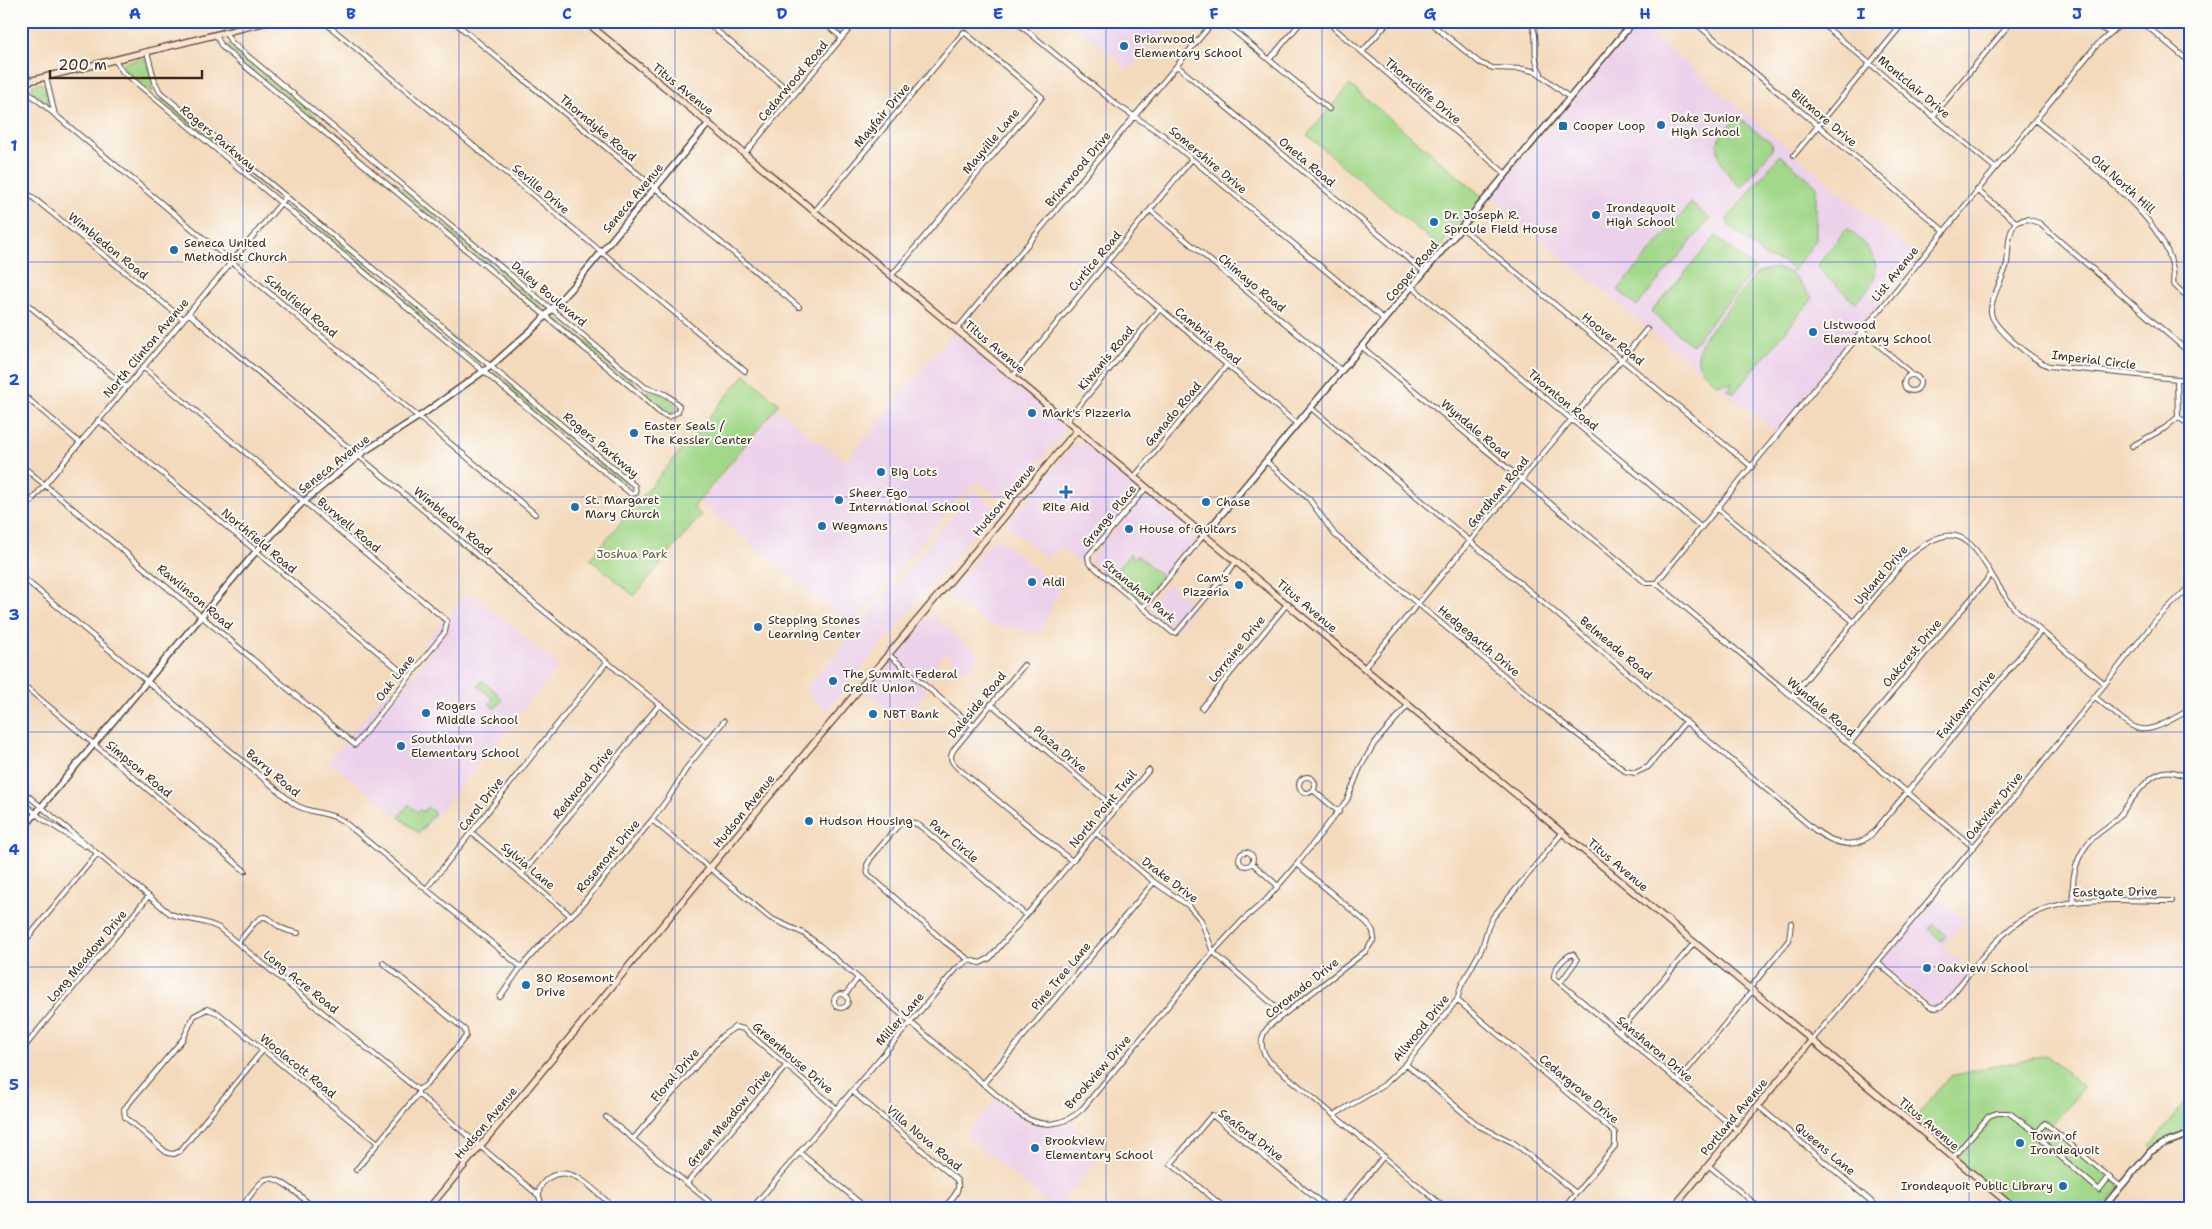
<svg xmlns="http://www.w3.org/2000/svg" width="2212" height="1229" font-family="'Shantell Sans',sans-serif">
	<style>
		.built { fill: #ecd1ea }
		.grass { fill: url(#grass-dots); stroke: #6e8154 }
		.park { fill: #a2d889; stroke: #6e8154 }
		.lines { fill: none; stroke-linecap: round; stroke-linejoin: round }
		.minor-casing { stroke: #574436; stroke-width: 6 }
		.tertiary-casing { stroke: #574436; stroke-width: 8 }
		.secondary-casing { stroke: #574436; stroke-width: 8 }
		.minor { stroke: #fff; stroke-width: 4 }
		.tertiary { stroke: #fff; stroke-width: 5 }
		.secondary { stroke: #fde4d0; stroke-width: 5.5 }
		.grid { fill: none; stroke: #1d4ed8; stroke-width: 1; stroke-opacity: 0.55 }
		.poi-dot { fill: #1f6fb2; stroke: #fdfcf7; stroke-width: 2 }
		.labels { text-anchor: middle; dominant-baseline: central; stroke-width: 4; stroke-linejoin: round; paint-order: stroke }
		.poi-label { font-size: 12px; fill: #3b2a1e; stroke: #fdfcf7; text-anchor: start }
		.street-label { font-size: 12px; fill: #3b2a1e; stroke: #fdfcf7 }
		.park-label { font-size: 12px; fill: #5a5e3e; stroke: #fdfcf7 }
		.neatline { fill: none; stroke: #1d4ed8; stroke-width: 2 }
		.grid-label { font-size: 16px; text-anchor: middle; font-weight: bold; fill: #1d4ed8 }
	</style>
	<defs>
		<pattern id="grass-dots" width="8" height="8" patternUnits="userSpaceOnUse" patternTransform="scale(1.25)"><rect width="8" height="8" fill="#a2d889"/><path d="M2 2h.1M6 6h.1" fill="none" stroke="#8cba76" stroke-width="1.8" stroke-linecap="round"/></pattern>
	</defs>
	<rect width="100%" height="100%" fill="#fdfcf7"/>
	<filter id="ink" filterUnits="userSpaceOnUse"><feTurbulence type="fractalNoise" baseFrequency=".02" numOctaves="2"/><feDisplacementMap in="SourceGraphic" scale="10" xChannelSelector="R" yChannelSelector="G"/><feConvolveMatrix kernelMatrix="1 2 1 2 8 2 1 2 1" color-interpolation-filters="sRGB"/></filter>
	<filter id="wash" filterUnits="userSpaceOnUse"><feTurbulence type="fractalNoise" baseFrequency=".0096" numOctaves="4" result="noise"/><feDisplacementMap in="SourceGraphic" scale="20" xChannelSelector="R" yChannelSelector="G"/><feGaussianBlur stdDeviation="1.12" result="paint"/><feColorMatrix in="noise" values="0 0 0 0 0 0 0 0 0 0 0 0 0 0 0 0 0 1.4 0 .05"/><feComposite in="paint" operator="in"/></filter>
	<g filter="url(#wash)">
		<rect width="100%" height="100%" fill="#f4dabc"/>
		<path class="built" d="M1070,21h99l-40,49z
			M1638,23l280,234 -142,175 -125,-101 -160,-134z
			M953,332l109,92 2,9 -54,61 -9,4 -22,-17 -22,19 -106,126 -151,-124 77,-94 41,35h5l23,19z
			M1079,443h7l24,20 -44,52 -30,-25 37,-44z
			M1111,464l28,23v5l-60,70 -18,-15 -15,11 -40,-34 29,-33 31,26z
			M974,490l21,18 -168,202 -22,-20z
			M1146,495l50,38v6l-31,39 -28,-23 -3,3 -4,-4 -20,23 -20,-16 2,-5z
			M996,536l63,53 -19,45 -53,-10 -39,-31z
			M1168,583l27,24 -18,22h-4l-24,-19 -1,-4z
			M469,591l90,75 -139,169 -91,-74 57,-70 10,7 35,-45 -9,-8z
			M931,614l49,42 -13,15 -22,-18 -26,30 8,8 -25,30 -36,-30z
			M1933,894l32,26 -22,27 29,25 -28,33 -10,3 -56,-45z
			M996,1099l28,21 12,5 19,1 17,-6 24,41 -39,47h-4l-87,-73z"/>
		<path class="grass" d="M227,45h2l101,83 -1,4 -103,-84z
			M143,58c7,4 13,27 9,34l-30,-24 1,-5z
			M41,83l4,3 3,18 -17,-14 2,-5z
			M162,97l108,89v2l-2,1 -108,-89z
			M333,133l104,84 1,3h-4l-101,-84z
			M296,207l81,68v3h-2l-82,-68z
			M441,223h2l100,82v3h-3l-99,-83z
			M382,281l99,80v2l-3,1 -96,-80z
			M556,318l68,54 10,9 1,3 -3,1 -76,-63z
			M495,373l85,71 1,2 -3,1 -85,-70z
			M647,391c11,1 27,6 30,19l-7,4 -8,-2 -16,-14z
			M587,449l39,32v3h-3l-38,-31z"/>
		<path class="park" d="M1350,85l133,112c-15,17 -31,31 -43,51l-133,-113z
			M1737,117l35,26 1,6 -32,38c-12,-9 -29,-32 -22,-48 4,-8 13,-16 18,-22z
			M1780,155l36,30v55l-23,31 -9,-9 -17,-4 -38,-33 -2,-6z
			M1691,203l19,16 -73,87 -19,-16z
			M1847,228c16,14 36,30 26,53 -3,8 -13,16 -18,22l-36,-34v-6z
			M1716,236l39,33 -63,76 -41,-33z
			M1774,268c26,4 22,14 39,30l-79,95 -6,-4 5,-6 -16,1c-18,-14 -24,-21 -15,-44l55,-67z
			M745,374l34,30 -86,104 8,7 -67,81 -44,-37z
			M1130,554l4,4 3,-3 28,24 -5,2 -17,22 -33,-26z
			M482,681l16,12 -2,2 6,5 -7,9 -6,-5 4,-5 -15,-13z
			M409,804l8,8 2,-2 4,2 4,-5 8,6 -16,20 -20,-16z
			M1934,924l12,12 -5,5 -12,-12z
			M2046,1055l38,32 -33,40 70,59 -18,22h-89l-103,-86 39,-46z
			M2191,1095v39l-38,16 -3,-4z"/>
	</g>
	<g filter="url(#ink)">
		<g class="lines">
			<g class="minor-casing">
				<path id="minor" d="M323,21l422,350
					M453,21l346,286
					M705,21l89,74
					M822,21l20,17
					M1015,21l102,84 46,30 222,185
					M1222,21l107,88
					M1328,21l7,8 171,145
					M1428,21l52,42 13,5 31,1 13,3 33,26
					M1530,21c11,17 0,35 11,52
					M1693,21l250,209
					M1819,21l176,147
					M2086,21l25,12
					M2141,21l50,42
					M216,35l6,12 415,345 24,22 8,3 9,-5 1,-6c-14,-15 -17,-13 -34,-19l-414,-345 -5,-9
					M1362,52l27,-31
					M21,58l6,18v14l2,3 506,421
					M115,60l7,11 509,423 5,-1 -1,-7 -475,-394 -5,-10 -8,-30
					M1269,60l33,-39
					M1177,66l247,206
					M46,77l9,38
					M1933,116l79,-95
					M2035,120c40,34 147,106 138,164l18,16
					M745,153l111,-132
					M1794,155l111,-134
					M21,188l162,131
					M1977,190l39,32
					M1150,210l192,161
					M815,211l149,-179 78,65 -150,178
					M1462,228l290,239
					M1106,263l191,161
					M1412,287l289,240
					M21,299l105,88
					M188,313l345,289 174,141
					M957,329l257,-308
					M1862,331l46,39 3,5
					M1362,347l284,236h10l439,-536 29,-26
					M2191,354l-152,-131 -12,-4 -11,3c-9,12 -7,27 -9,41 -3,16 -15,30 -16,47 -2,16 43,51 58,56l128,13h5l9,-5
					M1904 383a8 8 0 1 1 16 0a8 8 0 1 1-16 0Z
					M1013,376l179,-217
					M2177,379l1,38 13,9
					M21,393l59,50
					M1311,408l504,422c19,14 41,21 59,2l167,-201
					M98,420l310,257
					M1067,420l93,-111
					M2132,446l33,-18 13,-11
					M1266,461l43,38 26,36 212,176 78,60 10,2 13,-6 38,-46
					M21,465l334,280 90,-113 2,-11 -304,-254
					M1135,476l92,-111
					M1147,487l-59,69 1,7 5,4 79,66h3l61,-72
					M1717,508l137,114
					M21,513l265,-316
					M21,576l273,228c15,10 34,7 49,17l178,146
					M1656,583l317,264
					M1143,608l61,-73
					M888,654l85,72
					M1024,665l-69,83c-7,9 -4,14 4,21l113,92
					M1365,667l282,-338
					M21,683l224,188
					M1792,696l114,-137c68,-61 73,11 110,51l89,74
					M2095,697c47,38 41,43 96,12
					M991,704l125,105
					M1202,708l86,-105
					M1849,744l142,-169
					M1299 785a8 8 0 1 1 16 0a8 8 0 1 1-16 0Z
					M21,790l148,123c16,8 34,6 50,15l199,162v4l120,101
					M1314,791l25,21
					M21,801l20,17 44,28
					M652,820l118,98 33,15 15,11 200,169c22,16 46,14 65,-5l130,-156 30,-32 23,-20 31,-36 50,-64 13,-32 14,-24 35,-40
					M471,832l100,84
					M1096,833l58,49 35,24 12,14 12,32 71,62
					M1239 859a7 7 0 1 1 14 0a7 7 0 1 1-14 0Z
					M1252,863l26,23
					M1297,864l70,59 6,8 1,8 -8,12 -96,74c-11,12 -11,23 -1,36l176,147
					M522,874l137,-169
					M426,889l181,-227
					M2074,902c-4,-22 2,-48 19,-64 8,-8 19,-13 26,-22 10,-12 25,-36 39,-42 11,-6 23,0 33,5
					M238,943c37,-48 20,-16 60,-10
					M21,946l76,-92
					M969,960l-24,-18 -77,-68 -1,-9 4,-7 25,-30 6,-6 8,-1 10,5 106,89
					M383,963l82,67 1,6 -40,49 -8,5
					M1878,963l50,42c5,4 10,4 16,0 21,-26 42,-56 68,-78 44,-36 107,-26 160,-26
					M1560,983l17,-23 -4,-6c-8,2 -20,15 -19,24l183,152
					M1750,988l39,-48 2,-17
					M834 1001a7 7 0 1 1 14 0a7 7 0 1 1-14 0Z
					M845,995l13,-17
					M500,997l21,-30 24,-27 34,-32 73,-88 17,-23 19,-31 36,-45
					M1457,1000l158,133v13l-51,62
					M1619,1032l76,-90
					M1812,1040l199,-238 145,-182 35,-35
					M263,1050l-83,101 -6,3 -7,-1 -42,-36 -1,-8 59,-70 11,-23 13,-7 11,4 160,130
					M21,1051l127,-154
					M1406,1064l73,62 35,17 62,50
					M1678,1081l75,-91
					M983,1084l171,-202
					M852,1091l105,89c5,11 -6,19 -13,28
					M1757,1105l122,103
					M1334,1115l50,-30 22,-21 51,-64 4,-14 21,-38 6,-21 5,-10 70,-85
					M606,1117l111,91
					M2037,1133l8,-10 76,64
					M633,1139l89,-103 13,-9 9,2 92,79
					M799,1152l67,56
					M1953,1157l36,-41 8,-3h12l28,20 11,13 51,44 10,-13
					M1708,1165l52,43
					M356,1170l62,-76
					M687,1183l99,-117
					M241,1208c7,-9 14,-21 23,-28 13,-8 39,19 50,28
					M542,1208c0,-5 -4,-11 -3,-15 0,-7 6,-13 11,-16 23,-14 48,17 64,31
					M752,1208l205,-240 12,-8 11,3 10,-5 159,-188
					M1225,1208l-54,-44 41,-49 116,93
					M1341,1208l43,-52"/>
			</g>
			<g class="tertiary-casing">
				<path id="tertiary" d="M1205,534l429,-513
					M21,831l232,-276 48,-51 61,-51 61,-39 68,-48 46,-41 38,-41 134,-161
					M2103,1208l47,-56 15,-9 26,-9"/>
			</g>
			<g class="secondary-casing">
				<path id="secondary" d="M585,21l1429,1187
					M21,83l250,-62
					M429,1208l337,-408 312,-371
					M1673,1208l139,-168"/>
			</g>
			<use href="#minor" class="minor"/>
			<use href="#tertiary" class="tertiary"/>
			<use href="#secondary" class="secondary"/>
		</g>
	</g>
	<path class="grid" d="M243,21v1187M459,21v1187M675,21v1187M890,21v1187M1106,21v1187M1322,21v1187M1537,21v1187M1753,21v1187M1969,21v1187M21,262h2170M21,497h2170M21,732h2170M21,967h2170"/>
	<g class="poi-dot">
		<circle cx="1124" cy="46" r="5"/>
		<circle cx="1661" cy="125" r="5"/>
		<rect x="1558" y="121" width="10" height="10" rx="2.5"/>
		<circle cx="1596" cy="215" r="5"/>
		<circle cx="1434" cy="222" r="5"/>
		<circle cx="174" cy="250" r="5"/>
		<circle cx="1813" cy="332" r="5"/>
		<circle cx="1032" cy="413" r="5"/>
		<circle cx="634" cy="433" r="5"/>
		<circle cx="881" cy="472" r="5"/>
		<path d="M1063.5 484.5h5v5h5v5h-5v5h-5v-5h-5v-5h5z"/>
		<circle cx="839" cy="500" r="5"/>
		<circle cx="1206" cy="502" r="5"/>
		<circle cx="575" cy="507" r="5"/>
		<circle cx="822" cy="526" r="5"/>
		<circle cx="1129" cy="529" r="5"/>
		<circle cx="1032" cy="582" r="5"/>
		<circle cx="1239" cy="585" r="5"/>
		<circle cx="758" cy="627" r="5"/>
		<circle cx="833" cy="681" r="5"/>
		<circle cx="426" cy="713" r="5"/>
		<circle cx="873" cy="714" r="5"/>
		<circle cx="401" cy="746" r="5"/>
		<circle cx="809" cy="821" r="5"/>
		<circle cx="1927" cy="968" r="5"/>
		<circle cx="526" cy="985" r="5"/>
		<circle cx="2020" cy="1143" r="5"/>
		<circle cx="1035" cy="1148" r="5"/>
		<circle cx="2063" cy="1186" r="5"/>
	</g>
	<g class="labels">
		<g class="poi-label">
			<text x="1134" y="39">Briarwood<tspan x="1134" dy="14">Elementary School</tspan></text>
			<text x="1671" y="118">Dake Junior<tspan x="1671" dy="14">High School</tspan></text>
			<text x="1573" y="126">Cooper Loop</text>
			<text x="1606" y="208">Irondequoit<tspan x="1606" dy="14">High School</tspan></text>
			<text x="1444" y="215">Dr. Joseph R.<tspan x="1444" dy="14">Sproule Field House</tspan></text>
			<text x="184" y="243">Seneca United<tspan x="184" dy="14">Methodist Church</tspan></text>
			<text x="1823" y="325">Listwood<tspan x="1823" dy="14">Elementary School</tspan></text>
			<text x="1042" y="413">Mark's Pizzeria</text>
			<text x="644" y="426">Easter Seals /<tspan x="644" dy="14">The Kessler Center</tspan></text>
			<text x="891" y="472">Big Lots</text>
			<text x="849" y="493">Sheer Ego<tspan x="849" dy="14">International School</tspan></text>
			<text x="585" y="500">St. Margaret<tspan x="585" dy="14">Mary Church</tspan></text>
			<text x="1216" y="502">Chase</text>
			<text x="1066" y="507" text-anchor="middle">Rite Aid</text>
			<text x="832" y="526">Wegmans</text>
			<text x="1139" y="529">House of Guitars</text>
			<text x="1229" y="578" text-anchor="end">Cam's<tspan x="1229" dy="14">Pizzeria</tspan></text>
			<text x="1042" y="582">Aldi</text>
			<text x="768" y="620">Stepping Stones<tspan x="768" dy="14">Learning Center</tspan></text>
			<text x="843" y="674">The Summit Federal<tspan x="843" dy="14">Credit Union</tspan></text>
			<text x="436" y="706">Rogers<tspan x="436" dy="14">Middle School</tspan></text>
			<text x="883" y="714">NBT Bank</text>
			<text x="411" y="739">Southlawn<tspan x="411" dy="14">Elementary School</tspan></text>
			<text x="819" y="821">Hudson Housing</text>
			<text x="1937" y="968">Oakview School</text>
			<text x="536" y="978">80 Rosemont<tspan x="536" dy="14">Drive</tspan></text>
			<text x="2030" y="1136">Town of<tspan x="2030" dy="14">Irondequoit</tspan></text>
			<text x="1045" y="1141">Brookview<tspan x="1045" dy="14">Elementary School</tspan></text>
			<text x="2053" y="1186" text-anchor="end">Irondequoit Public Library</text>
		</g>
		<g class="street-label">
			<text transform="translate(793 81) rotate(-50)">Cedarwood Road</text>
			<text transform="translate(1914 87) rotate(40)">Montclair Drive</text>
			<text transform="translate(683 89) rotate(39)">Titus Avenue</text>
			<text transform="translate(1423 91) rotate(40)">Thorncliffe Drive</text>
			<text transform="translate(882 115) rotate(-50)">Mayfair Drive</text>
			<text transform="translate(1824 118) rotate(40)">Biltmore Drive</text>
			<text transform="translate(598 128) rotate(40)">Thorndyke Road</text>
			<text transform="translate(218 138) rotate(40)">Rogers Parkway</text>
			<text transform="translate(991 141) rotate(-50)">Mayville Lane</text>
			<text transform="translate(1208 160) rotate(40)">Somershire Drive</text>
			<text transform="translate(1307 162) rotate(40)">Oneta Road</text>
			<text transform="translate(1078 169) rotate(-50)">Briarwood Drive</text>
			<text transform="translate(2123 184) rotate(42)">Old North Hill</text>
			<text transform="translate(541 189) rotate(40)">Seville Drive</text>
			<text transform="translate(633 198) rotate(-50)">Seneca Avenue</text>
			<text transform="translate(108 246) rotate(39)">Wimbledon Road</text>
			<text transform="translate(1095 261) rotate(-50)">Curtice Road</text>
			<text transform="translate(1412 271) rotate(-50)">Cooper Road</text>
			<text transform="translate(1895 274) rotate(-51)">List Avenue</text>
			<text transform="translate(1252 283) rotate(40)">Chimayo Road</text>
			<text transform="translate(549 294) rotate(40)">Daley Boulevard</text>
			<text transform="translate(301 306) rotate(40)">Scholfield Road</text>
			<text transform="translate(1208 336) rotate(40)">Cambria Road</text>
			<text transform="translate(1613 339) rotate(39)">Hoover Road</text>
			<text transform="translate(995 347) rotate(40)">Titus Avenue</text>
			<text transform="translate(146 348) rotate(-50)">North Clinton Avenue</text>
			<text transform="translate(1106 358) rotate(-50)">Kiwanis Road</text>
			<text transform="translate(2094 360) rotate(7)">Imperial Circle</text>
			<text transform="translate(1563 400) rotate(40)">Thornton Road</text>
			<text transform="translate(1173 414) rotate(-50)">Ganado Road</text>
			<text transform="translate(1475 429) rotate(40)">Wyndale Road</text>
			<text transform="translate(601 445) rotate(40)">Rogers Parkway</text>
			<text transform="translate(334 464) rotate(-38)">Seneca Avenue</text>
			<text transform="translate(1498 492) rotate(-50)">Gardham Road</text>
			<text transform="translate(1004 500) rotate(-50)">Hudson Avenue</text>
			<text transform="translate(1109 516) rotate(-50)">Grange Place</text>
			<text transform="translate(453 521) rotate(40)">Wimbledon Road</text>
			<text transform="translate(349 525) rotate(40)">Burwell Road</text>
			<text transform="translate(259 541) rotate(40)">Northfield Road</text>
			<text transform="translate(1881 575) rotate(-49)">Upland Drive</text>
			<text transform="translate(1139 591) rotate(40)">Stranahan Park</text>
			<text transform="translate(195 597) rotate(40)">Rawlinson Road</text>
			<text transform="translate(1307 606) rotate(40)">Titus Avenue</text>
			<text transform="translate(1479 641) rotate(40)">Hedgegarth Drive</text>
			<text transform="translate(1616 648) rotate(40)">Belmeade Road</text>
			<text transform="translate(1237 649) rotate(-51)">Lorraine Drive</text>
			<text transform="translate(1912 653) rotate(-50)">Oakcrest Drive</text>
			<text transform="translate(395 678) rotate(-52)">Oak Lane</text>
			<text transform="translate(977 705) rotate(-50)">Daleside Road</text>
			<text transform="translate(1966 705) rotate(-50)">Fairlawn Drive</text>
			<text transform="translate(1821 707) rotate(40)">Wyndale Road</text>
			<text transform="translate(1060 749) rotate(40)">Plaza Drive</text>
			<text transform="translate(139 769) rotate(40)">Simpson Road</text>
			<text transform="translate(273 773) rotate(40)">Barry Road</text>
			<text transform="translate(583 783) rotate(-51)">Redwood Drive</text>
			<text transform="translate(481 804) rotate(-52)">Carol Drive</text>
			<text transform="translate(1994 806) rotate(-51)">Oakview Drive</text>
			<text transform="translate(1103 809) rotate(-50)">North Point Trail</text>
			<text transform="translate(744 811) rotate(-51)">Hudson Avenue</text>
			<text transform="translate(954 841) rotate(40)">Parr Circle</text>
			<text transform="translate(608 856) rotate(-50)">Rosemont Drive</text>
			<text transform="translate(1618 865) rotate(40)">Titus Avenue</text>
			<text transform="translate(528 866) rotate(40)">Sylvia Lane</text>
			<text transform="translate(1170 880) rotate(37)">Drake Drive</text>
			<text transform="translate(2115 892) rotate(-1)">Eastgate Drive</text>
			<text transform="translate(87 956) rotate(-50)">Long Meadow Drive</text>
			<text transform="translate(1061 976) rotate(-50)">Pine Tree Lane</text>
			<text transform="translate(301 982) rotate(39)">Long Acre Road</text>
			<text transform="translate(1302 988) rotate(-38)">Coronado Drive</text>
			<text transform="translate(900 1019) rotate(-49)">Miller Lane</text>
			<text transform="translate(1421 1028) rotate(-51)">Allwood Drive</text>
			<text transform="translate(1655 1049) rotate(40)">Sansharon Drive</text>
			<text transform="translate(793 1058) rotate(41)">Greenhouse Drive</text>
			<text transform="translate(298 1066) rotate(39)">Woolacott Road</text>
			<text transform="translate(1098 1072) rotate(-49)">Brookview Drive</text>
			<text transform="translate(675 1075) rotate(-49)">Floral Drive</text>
			<text transform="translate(1579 1089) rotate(40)">Cedargrove Drive</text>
			<text transform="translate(1734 1117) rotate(-50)">Portland Avenue</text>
			<text transform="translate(729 1118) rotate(-50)">Green Meadow Drive</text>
			<text transform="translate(486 1123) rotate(-50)">Hudson Avenue</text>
			<text transform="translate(1929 1124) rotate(40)">Titus Avenue</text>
			<text transform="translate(1251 1135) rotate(37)">Seaford Drive</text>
			<text transform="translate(924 1138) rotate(40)">Villa Nova Road</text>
			<text transform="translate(1825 1149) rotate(40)">Queens Lane</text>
		</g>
		<g class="park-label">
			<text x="632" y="554">Joshua Park</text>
		</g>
	</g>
	<rect width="2212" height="1229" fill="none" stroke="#fdfcf7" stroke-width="55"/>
	<path d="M50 70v8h152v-8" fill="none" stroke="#3b2a1e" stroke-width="2.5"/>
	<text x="58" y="70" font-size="15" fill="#3b2a1e" stroke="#fdfcf7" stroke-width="4" paint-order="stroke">200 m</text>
	<rect x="28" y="28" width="2156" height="1174" class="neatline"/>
	<g class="grid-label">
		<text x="135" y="19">A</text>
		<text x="351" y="19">B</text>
		<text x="567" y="19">C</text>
		<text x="782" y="19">D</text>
		<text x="998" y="19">E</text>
		<text x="1214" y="19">F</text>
		<text x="1430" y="19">G</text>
		<text x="1645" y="19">H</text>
		<text x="1861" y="19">I</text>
		<text x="2077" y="19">J</text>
		<text x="14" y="151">1</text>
		<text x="14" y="385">2</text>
		<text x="14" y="620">3</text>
		<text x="14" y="855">4</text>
		<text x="14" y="1090">5</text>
	</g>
</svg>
